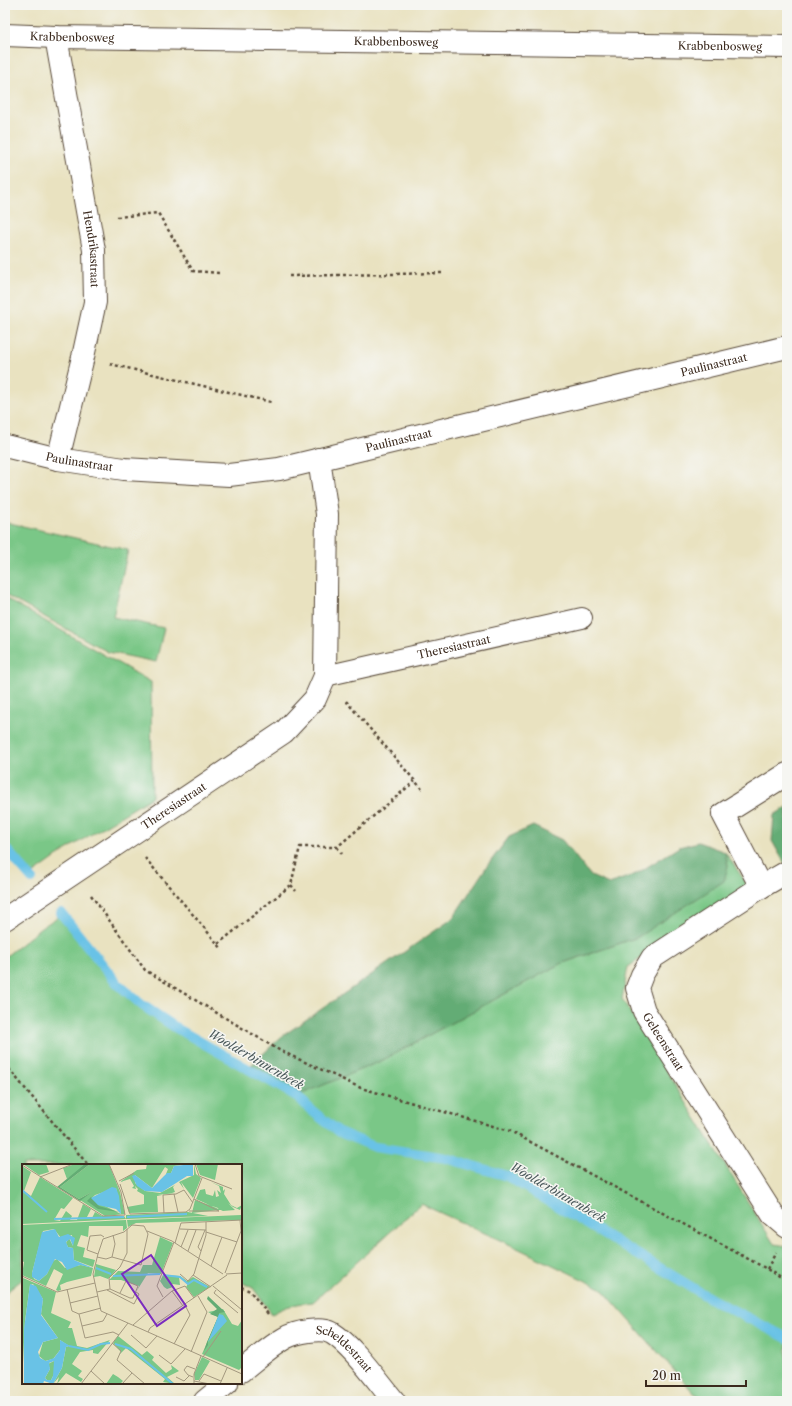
<svg xmlns="http://www.w3.org/2000/svg" width="792" height="1406" font-family="'Libre Caslon Text',serif">
	<style>
		.green { fill: #7ac787; stroke: #5a7852 }
		.forest { fill: #63ac74; stroke: #4f6b49 }
		.lines { fill: none; stroke-linecap: round; stroke-linejoin: round }
		.stream { stroke: #69c2e6; stroke-width: 10 }
		.lane-casing { stroke: #554636; stroke-width: 22 }
		.street-casing { stroke: #554636; stroke-width: 24 }
		.path { stroke: #554636; stroke-width: 2.5; stroke-dasharray: 3 3; stroke-linecap: butt }
		.lane { stroke: #fff; stroke-width: 20 }
		.street { stroke: #fff; stroke-width: 22 }
		.labels { text-anchor: middle; dominant-baseline: central; stroke-width: 3; stroke-linejoin: round; paint-order: stroke }
		.street-label { font-size: 11px; fill: #3b2a1e; stroke: #f6f6f2 }
		.water-label { font-size: 12px; font-style: italic; fill: #49585a; stroke: #f6f6f2 }
		.inset-river { fill: none; stroke: #69c2e6; stroke-width: 2 }
		.inset-road { fill: none; stroke: #a3987f; stroke-width: 1 }
		.view { fill: #7b2cbf; fill-opacity: 0.15; stroke: #7b2cbf; stroke-width: 2 }
		.inset-edge { fill: none; stroke: #3b2a1e; stroke-width: 2 }
	</style>
	<rect width="100%" height="100%" fill="#f6f6f2"/>
	<filter id="ink" filterUnits="userSpaceOnUse"><feTurbulence type="fractalNoise" baseFrequency=".025" numOctaves="2"/><feDisplacementMap in="SourceGraphic" scale="8" xChannelSelector="R" yChannelSelector="G"/><feConvolveMatrix kernelMatrix="1 2 1 2 8 2 1 2 1" color-interpolation-filters="sRGB"/></filter>
	<filter id="wash" filterUnits="userSpaceOnUse"><feTurbulence type="fractalNoise" baseFrequency=".012" numOctaves="4" result="noise"/><feDisplacementMap in="SourceGraphic" scale="16" xChannelSelector="R" yChannelSelector="G"/><feGaussianBlur stdDeviation="0.9" result="paint"/><feColorMatrix in="noise" values="0 0 0 0 0 0 0 0 0 0 0 0 0 0 0 0 0 1.4 0 .05"/><feComposite in="paint" operator="in"/></filter>
	<g filter="url(#wash)">
		<rect width="100%" height="100%" fill="#e9e2c0"/>
		<path class="green" d="M5,522l123,28 -15,67 51,11 -8,34 -48,-10 -103,-57z
			M5,598l146,84 1,115 -83,51 -39,28 -25,-28z
			M725,852l24,35 -121,80 -6,32 152,245 13,2v155h-78l-15,-8 -93,-105 -88,-42 -92,-42 -108,98c-15,1 -28,4 -41,12l-19,-26 -12,-6v-117h-218v114l-18,14v-336l36,-29 18,-12 62,74 125,80 5,-1 44,27 86,-35 179,-97 78,-27 90,-71z"/>
		<path class="forest" d="M787,807v56l-2,1 -13,-23 2,-26z
			M533,826l29,14 29,36 18,8 27,-10 43,-27 19,-5 27,10 3,14 -4,15 -86,56 -78,27 -179,97 -86,36 -44,-28 -5,1 35,-33 171,-118 35,-53 22,-29z"/>
		<g class="lines">
			<path class="stream" d="M5,848l27,31
				M61,913l57,71 24,21 36,24 120,68 13,13 28,22 36,15 71,11 61,18 206,124 74,38"/>
		</g>
	</g>
	<g filter="url(#ink)">
		<g class="lines">
			<g class="lane-casing">
				<g id="lane">
					<path id="s1" d="M325,676l257,-58"/>
				</g>
			</g>
			<g class="street-casing">
				<g id="street">
					<path id="s2" d="M5,35l51,2 731,10"/>
					<path id="s3" d="M56,37l38,213 1,52 -12,55 -25,102"/>
					<path id="s4" d="M5,446l53,13 66,10 105,6 50,-6 508,-122"/>
					<path id="s5" d="M787,872l-26,15 -109,71 -10,17 -5,13 7,23 129,204 14,12"/>
					<path d="M761,887l-38,-73 64,-40"/>
					<path id="s6" d="M5,919l279,-187 31,-33 10,-23 2,-162 -8,-55"/>
					<path id="s7" d="M241,1371c14,-11 28,-24 44,-33 11,-6 36,-11 47,-5 21,13 46,49 62,68"/>
					<path d="M205,1401l22,-18"/>
				</g>
			</g>
			<path class="path" d="M117,217l41,-4 35,58 26,2
				M289,276l154,-3
				M110,364l161,38
				M346,701l76,88
				M337,847l5,7
				M145,858l77,91
				M291,885l5,6
				M91,895l54,75 134,80 82,38 149,43 257,138 20,13
				M218,944l73,-59 9,-38h37l78,-66
				M5,1064l83,101
				M767,1269l9,-17
				M241,1287l9,4 18,23"/>
			<use href="#lane" class="lane"/>
			<use href="#street" class="street"/>
		</g>
	</g>
	<g class="labels">
		<g class="street-label">
			<text stroke="none"><textPath href="#s2" startOffset="67">Krabbenbosweg</textPath></text>
			<text stroke="none"><textPath href="#s2" startOffset="391">Krabbenbosweg</textPath></text>
			<text stroke="none"><textPath href="#s2" startOffset="715">Krabbenbosweg</textPath></text>
			<text stroke="none"><textPath href="#s3" startOffset="215">Hendrikastraat</textPath></text>
			<text stroke="none"><textPath href="#s4" startOffset="724">Paulinastraat</textPath></text>
			<text stroke="none"><textPath href="#s4" startOffset="400">Paulinastraat</textPath></text>
			<text stroke="none"><textPath href="#s4" startOffset="76">Paulinastraat</textPath></text>
			<text stroke="none"><textPath href="#s1" startOffset="132">Theresiastraat</textPath></text>
			<text stroke="none"><textPath href="#s6" startOffset="203">Theresiastraat</textPath></text>
			<text stroke="none"><textPath href="#s5" startOffset="254">Geleenstraat</textPath></text>
			<text stroke="none"><textPath href="#s7" startOffset="122">Scheldestraat</textPath></text>
		</g>
		<g class="water-label">
			<text transform="translate(256 1059) rotate(30)">Woolderbinnenbeek</text>
			<text transform="translate(558 1192) rotate(30)">Woolderbinnenbeek</text>
		</g>
	</g>
	<g transform="translate(22 1164)">
		<rect width="220" height="220" fill="#e9e2c0"/>
		<path d="M1,0h23l3,8 -10,3zM53,0h10v2l-18,13 -4,-11zM68,0h19l11,28 5,22 -20,2 -25,-16 12,-8 -13,7 -19,-12zM94,24l5,26 -30,-15 4,-4zM125,0h40l-13,2 -3,7 -5,1 2,-5 -3,-2 -13,21 -17,-13v8l10,8 15,2 15,-8 -2,2 2,5 -3,1h4l-19,2 5,1h-5l1,16 -29,1 -2,-6 17,-3v-9l-7,-4 1,-2 -3,-3 1,3 -4,-1 2,-2 -4,-7 -10,3 17,-12 9,-1zM172,0l2,10 5,4 -8,20 -12,-16 3,7 -5,-7 15,-7zM174,0h22l-3,16 -15,-5zM0,2l9,6 -7,19 7,5 9,-19 33,21 -9,11 -3,-1 -7,12 6,1 6,-10 6,5 -2,4h7l6,-16 8,5 -5,10 6,-1 3,-6 7,4h22l2,3 -104,5zM189,18l12,5v4l2,-2 -1,5 7,11 6,3 5,-3 -2,5 -7,-3 -5,-4 7,7 -12,1 -27,-12 4,-9 5,-1 1,5 7,2 2,-6 1,7 3,-1 -2,-6 4,3 -2,-7zM173,36l23,8 1,2 -27,3zM166,48l20,4 -82,3v-4zM219,51v5l-105,3 -8,4 -1,-7zM104,56l1,8 -4,3v-5h-34l-1,11 -7,-2 -4,11 8,2 -2,9 12,3 -2,7 -19,-7 -1,-12 -5,-1 -2,-4 3,-5 4,8 -1,-11 -11,3 -7,-9 -11,2 -11,42 2,6 5,2 8,-7 6,-13 4,-2 8,9 16,-3 12,3 -2,8 -24,6 -7,3 1,5 -3,1 -2,-1 7,-16 -9,-5 -8,17 -24,-11 2,-13 -2,-1v-36zM138,73l13,6 -12,31 -13,-1 -12,19 3,-6 -18,-6h-12l9,-9 22,1 3,-7h9zM74,100l20,6 -8,9 -8,-3 -6,1zM141,111l17,1 7,5 6,-4 17,10 -16,10 -8,-10 2,-3 -9,-7 1,8 -8,-1 1,3 -6,2 -3,-2 -4,-6zM1,114l33,14 -5,21 20,9 -3,6h4l5,18 10,2 23,-8 -12,14 -5,-1v-3l-13,2 -8,12 10,7 -4,5 5,3 -2,3 -15,-9 -9,11 2,-7 -6,7 9,-16 4,-21 3,-1 -9,-6v10l-7,9 -8,2 -6,-5 4,-14 15,-4 -17,-24 2,-15 -10,-15 -3,1 -5,36 -3,63zM201,145l9,15 6,2 4,-6v47l-3,3 -37,-16 16,-37 -10,-5zM96,172l24,19 5,-4 7,6 -2,3 14,13 6,-4 -1,-4 8,6 -12,6 8,7 -12,-2 2,-3 -39,-31 -7,7 2,-3 -8,-9zM180,193l8,4 -11,19h-4l-1,-6zM32,197v13l-3,6h-4l-2,-2 5,-9 -2,-5zM91,210l5,3 5,4 -3,3h-14z" fill="#7ac787" fill-rule="evenodd"/>
		<path d="M63,0h5l-30,23 19,12 13,-7 -12,9 -23,-14zM69,33l8,9 20,6 -21,-3 -11,-8zM186,132l17,16 -6,1v2l-5,14 -6,12v4l-4,6 3,-9 11,-25 -8,-3 7,-5 -10,-10z" fill="#63ac74"/>
		<path d="M171,0v12h-6l-25,16 -17,-1 -8,-5 -5,-10 3,-1 17,13 15,-15h4l3,-7zM90,23l4,1 3,8 2,18 -5,-5 -18,-4 -7,-7zM33,65l4,8 9,-3 7,4 -2,8 -3,-7 -4,3 2,5 5,1 1,12 19,8 -13,-3 -13,5 -5,-8 -7,-3 -8,15 -8,7 -7,-4v-4l10,-41zM8,120l6,2 7,13 -2,16 17,23 -15,4 -5,10 2,6 6,3 8,-3 6,-8v-10l10,6 -4,1 -4,21 -9,16 -9,-3 -1,3h-19v-55zM32,197l-1,15 -2,4h-4l-2,-2 5,-9 -1,-6zM197,150l4,1 4,6 -19,21z" fill="#69c2e6" fill-rule="evenodd"/>
		<path class="inset-river" d="M0,26l25,22M105,53l60,-3M32,55l70,-2M74,104l15,6M141,111l17,2 8,7 6,-4 13,7M91,112l47,-2M93,180l16,5 42,35M47,182l19,4 13,-6 9,-1"/>
		<path class="inset-road" d="M173,0l4,12 33,13M0,1l81,51 22,-1 -4,-23 -12,-28M18,13l33,-13M97,17l15,-8M98,20l10,30 56,-2 4,-3 12,-31M152,30l4,18M167,47h30l-25,-12M142,49l-1,-18 13,-1 8,-4 9,13M158,65l26,1M125,67l25,10 51,33M184,68l31,10M153,79l6,-20 61,-3M159,83l7,-17M166,87l8,-21M179,87l-3,-4 7,-17M76,90l-11,-4 3,-14 11,-1 3,2M75,93l9,2 6,-2 29,8 7,-31 -4,-8 -12,-1 -8,7 -21,7 -5,15 -5,20 8,37 141,63M90,93l3,-13 -2,-9M189,102l11,-29M203,109l16,-42 -1,-11M158,110l8,7 6,-7 12,-39v-13M204,110l16,-1M171,111l18,12M0,112l35,16 38,-9M191,122l29,24M45,125l5,22 7,3 22,-6M88,125l-1,-11 11,-11 7,-14v-24M85,126l27,14 5,-10 -3,-2M194,126l-2,3 24,20M150,127l11,15M75,128l13,-3 20,9h3l5,-12 -12,-5 -6,12M141,133l-6,-11 17,-44M48,139l28,-7M57,150l6,24 28,-6 6,3M111,161l39,-34 13,-5 9,12M60,162l21,-5 4,-7M126,168l2,-4 77,-53M109,171l15,13 11,-12M90,179l9,8 -4,9 28,24M152,180l16,-29 -5,-10M169,188l16,-40 -9,-16M137,191l12,9 14,-15M181,193l18,-26M69,207l14,13M154,213l8,4 5,-5M171,213l-5,-2 -4,-5 3,-4 8,3M172,217l16,3M177,217l5,-7 17,7M59,220l47,-61M100,220l10,-11M172,220v-10l7,-18M198,220l7,-16"/>
		<path class="view" d="M129,91l35,51 -29,20 -35,-52z"/>
		<rect width="220" height="220" class="inset-edge"/>
	</g>
	<rect width="792" height="1406" fill="none" stroke="#f6f6f2" stroke-width="20"/>
	<path d="M646 1380v6h100v-6" fill="none" stroke="#3b2a1e" stroke-width="2"/>
	<text x="652" y="1380" font-size="12" fill="#3b2a1e" stroke="#f6f6f2" stroke-width="3" paint-order="stroke">20 m</text>
</svg>
